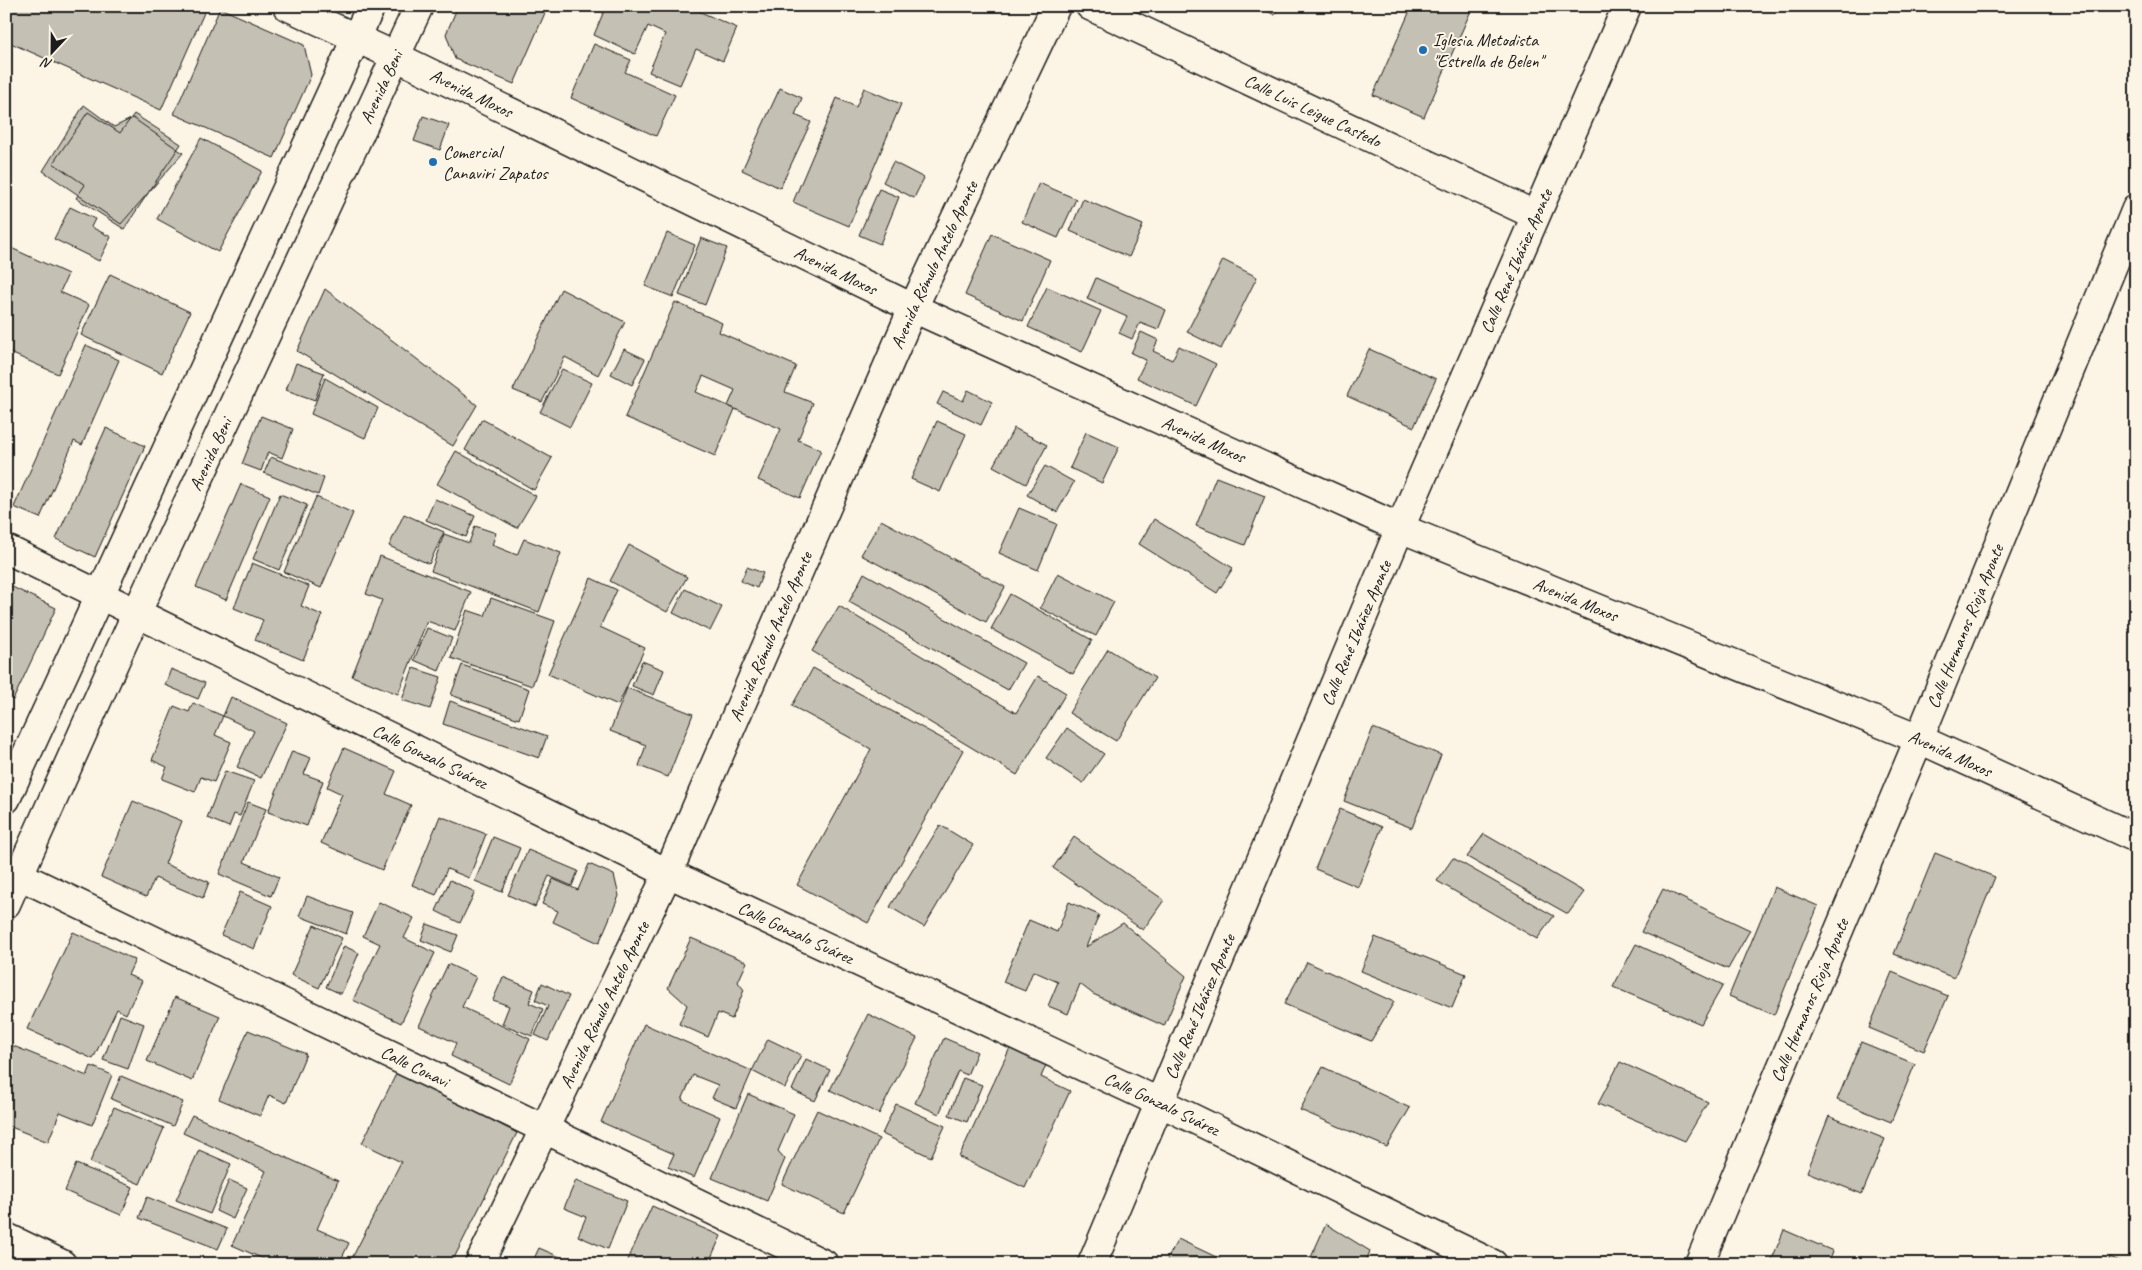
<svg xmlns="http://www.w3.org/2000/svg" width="2142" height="1270" font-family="Caveat,sans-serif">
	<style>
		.building { fill: #c4c0b3; stroke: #1c1c1c }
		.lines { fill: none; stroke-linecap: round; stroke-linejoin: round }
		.minor-casing { stroke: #1c1c1c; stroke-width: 31 }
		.secondary-casing { stroke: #1c1c1c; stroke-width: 31 }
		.primary-casing { stroke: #1c1c1c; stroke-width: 31 }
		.minor { stroke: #fcf5e5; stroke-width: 28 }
		.secondary { stroke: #fcf5e5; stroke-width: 28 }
		.primary { stroke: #fcf5e5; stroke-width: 28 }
		.poi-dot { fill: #1f6fb2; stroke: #fcf5e5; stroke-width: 2 }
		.labels { text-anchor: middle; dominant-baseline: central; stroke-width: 4; stroke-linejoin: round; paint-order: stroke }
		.poi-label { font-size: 18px; fill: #1c1c1c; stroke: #fcf5e5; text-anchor: start }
		.street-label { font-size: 18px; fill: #1c1c1c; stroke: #fcf5e5 }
	</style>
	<rect width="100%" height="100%" fill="#fcf5e5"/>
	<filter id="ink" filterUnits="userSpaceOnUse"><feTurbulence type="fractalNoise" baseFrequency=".02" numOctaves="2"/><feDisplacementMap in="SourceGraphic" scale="10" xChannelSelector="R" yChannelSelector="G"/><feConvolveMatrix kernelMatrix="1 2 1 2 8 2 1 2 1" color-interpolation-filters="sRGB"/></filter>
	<g filter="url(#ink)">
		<path class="building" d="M13,6h194l-46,104 -155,-69v-20z
			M458,6h90l-34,78 -59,-25 -9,-25z
			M606,6h81l50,22 -14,33 -27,-12 -16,36 -31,-13 16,-38 -17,-8 -13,28 -41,-19z
			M1256,6h22l-3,9z
			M1412,6h61l-49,111 -51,-22z
			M220,8l84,37 7,30 -37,83 -100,-44z
			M594,44l37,16 -6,12 50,23 -19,41 -85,-38z
			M780,88l22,10 -7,17 16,7 -31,66 -38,-18z
			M864,88l37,16 -52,122 -56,-24 44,-104 19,9z
			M84,105l30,22 19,-9 50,35 -62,71 -78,-53z
			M88,112l32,21 14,-19 47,30 -57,85 -48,-31 9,-13 -32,-22z
			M423,116l26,9 -9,25 -26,-9z
			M201,138l61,33 -44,81 -61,-33z
			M893,162l31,16 -10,20 -31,-16z
			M1039,183l37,16 -18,39 -36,-16z
			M879,189l20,8 -19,47 -21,-9z
			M1083,199l60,26 -14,32 -59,-26z
			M70,207l25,12 -4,8 20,10 -12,24 -45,-22z
			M667,233l28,12 -22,52 -28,-11z
			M992,234l58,26 -27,61 -58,-26z
			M701,238l26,10 -22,57 -26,-10z
			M9,247l59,27 -8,18 29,13 -31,69 -52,-23v-98z
			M1223,260l34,17 -36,72 -34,-17z
			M110,274l80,38 -28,61 -81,-38z
			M1096,278l70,32 -8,20 -18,-7 -8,16 -13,-6 8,-16 -40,-18z
			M1047,287l54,24 -19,41 -54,-25z
			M325,289l152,116 -24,41 -156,-95z
			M561,289l64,33 -27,53 -33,-18 -23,45 -29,-12z
			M675,302l47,21 -3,9 77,34 -11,26 28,11 -15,37 23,10 -21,48 -42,-18 23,-51 -53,-23 7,-16 -32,-14 -7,16 39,17 -20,47 -90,-39z
			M1141,332l17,8 -5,11 19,9 7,-14 37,18 -20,42 -59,-28 9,-18 -15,-7z
			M86,345l33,15 -37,85 -8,-4 -34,77 -26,-11z
			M624,349l21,10 -13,26 -21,-11z
			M1369,349l67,30 -22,48 -67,-31z
			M296,363l28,10 -9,27 -29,-10z
			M562,369l30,14 -22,44 -30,-15z
			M325,378l53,30 -13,30 -54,-24z
			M968,390l24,12 -11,23 -44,-21 6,-12 20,9z
			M261,416l32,13 -11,29 -14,-6 -7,19 -19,-7z
			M482,419l70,39 -18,32 -69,-40z
			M937,421l29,13 -26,58 -29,-13z
			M106,428l39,18 -50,111 -39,-18z
			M1014,428l33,17 -21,39 -33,-18z
			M1086,432l33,15 -17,36 -32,-15z
			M456,451l80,45 -19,32 -80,-44z
			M271,457l53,21 -6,17 -54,-22z
			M1045,466l29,16 -17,30 -30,-17z
			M1216,477l49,19 -20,49 -49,-19z
			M241,484l29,12 -44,104 -30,-13z
			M280,494l27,11 -28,65 -26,-11z
			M316,497l37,16 -32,75 -37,-16z
			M435,499l40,17 -9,21 -40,-17z
			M1019,508l38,16 -19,46 -39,-17z
			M404,514l40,18 -15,32 -40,-18z
			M1154,519l79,49 -16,25 -78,-49z
			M881,520l124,67 -19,35 -125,-67z
			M475,526l21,7 -4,12 25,10 7,-16 37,14 -22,59 -108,-41 13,-37 25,9z
			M629,545l58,32 -20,35 -57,-31z
			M380,556l91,36 -16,39 -28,-10 -29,73 -46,-18 30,-76 -16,-6z
			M252,563l57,23 -8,20 21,9 -19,45 -48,-20 8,-20 -29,-12z
			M747,567l16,6 -6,15 -16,-7z
			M864,573l160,90 -16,27 -159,-88z
			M1058,573l56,29 -18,34 -56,-28z
			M591,578l26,12 -17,37 45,21 -27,57 -70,-31z
			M6,584l50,24 -43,92 -7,-3z
			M685,589l37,18 -12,24 -37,-18z
			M1010,594l82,46 -19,34 -82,-45z
			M491,598l64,23 -23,65 -81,-28 16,-48 18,6z
			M839,606l177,107 22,-37 28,17 -49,82 -205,-124z
			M427,628l25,10 -13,33 -25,-11z
			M1108,649l47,29 -39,63 -47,-28z
			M642,661l22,9 -10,25 -22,-9z
			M462,665l67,24 -10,30 -68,-24z
			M413,668l28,9 -11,32 -28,-9z
			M813,668l150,82 -95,173 -71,-38 74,-136 -79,-43z
			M171,669l34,14 -7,16 -33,-14z
			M627,688l66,26 -25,63 -29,-11 7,-21 -36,-14z
			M231,697l56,26 -26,55 -24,-11 17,-36 -31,-15z
			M450,701l97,35 -8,22 -96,-34z
			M193,703l30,13 -8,19 16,7 -17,40 -13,-5 -6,15 -33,-13 5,-12 -15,-7 22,-54 15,6z
			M1067,728l37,26 -21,29 -37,-25z
			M1373,728l68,27 -29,73 -68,-27z
			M344,748l52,23 -10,23 25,11 -29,65 -61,-27 21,-49 -15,-7z
			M292,751l19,7 -7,16 19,7 -16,45 -39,-14z
			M225,771l29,10 -14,35 -6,-2 -5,13 -22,-9z
			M133,801l49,20 -17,43 44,18 -6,16 -48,-20 -9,19 -45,-20z
			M248,802l18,7 -22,53 35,15 -8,19 -52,-22z
			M1340,809l42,18 -24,60 -43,-18z
			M440,816l46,18 -17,44 -22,-9 -11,26 -24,-10z
			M940,825l33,20 -49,82 -34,-20z
			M1484,834l100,58 -16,22 -101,-57z
			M493,837l27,11 -18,44 -27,-11z
			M1074,837l90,63 -21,30 -90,-62z
			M528,850l50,21 -6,15 -23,-10 -14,31 -27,-12z
			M1935,853l60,24 -41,101 -60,-24z
			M1453,858l101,58 -17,23 -100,-58z
			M589,864l25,11 5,21 -20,47 -46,-21 5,-11 -16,-7 11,-25 25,11z
			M450,880l25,12 -15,31 -24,-12z
			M1774,887l44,19 -44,109 -45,-19z
			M1663,889l87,41 -22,39 -87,-37z
			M240,892l32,14 -18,43 -33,-14z
			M307,896l46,17 -7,21 -47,-18z
			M379,902l35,16 -10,20 31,15 -34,70 -48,-23 27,-56 -17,-8z
			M1069,902l30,13 -13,32 37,-24 63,53 -22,50 -71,-32 -13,-10 -12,30 -20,-8 10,-24 -25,-11 -8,20 -22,-9 26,-62 28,12z
			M427,924l31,11 -7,17 -30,-12z
			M314,925l28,13 -23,50 -28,-13z
			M73,932l62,28 -7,15 14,6 -16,33 -9,-5 -24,50 -66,-30z
			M1375,937l91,37 -14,34 -91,-37z
			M691,938l56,24 -9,20 6,8 -12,29 -14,-6 -10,24 -29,-13 8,-19 -19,-17z
			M1636,944l87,41 -22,39 -88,-37z
			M344,946l15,7 -18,41 -15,-7z
			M1307,962l87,40 -23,39 -87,-37z
			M448,964l28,13 -14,30 68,32 -21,45 -58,-28 5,-13 -37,-17z
			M1892,972l56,24 -24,55 -55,-23z
			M503,977l31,13 -5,13 14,6 -11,27 -30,-12 7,-18 -16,-6z
			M542,983l27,13 -21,45 -13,-6 13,-29 -13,-6z
			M175,997l45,19 -28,65 -45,-20z
			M868,1014l49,24 -38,76 -49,-24z
			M120,1015l24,9 -16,45 -25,-9z
			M644,1024l108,47 -16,37 -24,-10 6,-13 -25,-10 -11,25 38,17 -26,61 -26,-11 6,-13 -73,-32z
			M248,1030l58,24 -20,49 -17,-8 -9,21 -41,-17z
			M944,1038l33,14 -10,23 -9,-4 -19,43 -24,-11z
			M768,1039l33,16 -16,33 -33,-17z
			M1861,1042l54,22 -24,58 -54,-22z
			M6,1043l81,33 4,-10 21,9 -20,50 -32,-13 -12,30 -42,-17z
			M1010,1048l36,17 -5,12 29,14 -45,97 -66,-31z
			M806,1059l24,11 -15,31 -23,-11z
			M1620,1062l88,40 -23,39 -87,-37z
			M1323,1067l87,41 -23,39 -87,-37z
			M397,1072l120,61 -66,131h-102l52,-102 -39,-19z
			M121,1076l62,26 -10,24 -62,-27z
			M963,1078l19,7 -15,37 -18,-7z
			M748,1094l46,20 -16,37 7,8 -18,42 -55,-23z
			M896,1104l49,22 -14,31 -49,-23z
			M114,1107l50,21 -24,56 -50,-22z
			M817,1110l62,29 -35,74 -62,-29z
			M192,1115l146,66 -21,48 32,14 -10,21h-64l-43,-19 34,-74 -83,-38z
			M1829,1116l56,23 -23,55 -55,-22z
			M199,1150l32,14 -21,50 -34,-14z
			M76,1164l57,23 -12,28 -56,-24z
			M229,1180l18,8 -14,31 -17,-8z
			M576,1180l51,21 -19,48 -30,-13 8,-19 -22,-9z
			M147,1197l80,32 -9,20 -79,-31z
			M652,1206l69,30 -13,28h-82z
			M1326,1224l44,27 -5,13h-57z
			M1784,1230l49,21 -5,13h-58z
			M1178,1239l53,25h-66z
			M539,1248l28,12 -1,4 -34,-1z
			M2110,1257l17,7h-20z"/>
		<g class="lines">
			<g class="minor-casing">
				<g id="minor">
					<path id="s1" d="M287,6l108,50 518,252 487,220 519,211 217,99"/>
					<path id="s2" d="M1090,6l445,209"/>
					<path id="s3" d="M6,549l662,324 493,230 332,161"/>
					<path id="s4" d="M6,869l818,395"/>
					<path id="s5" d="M479,1264l189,-391 245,-565 143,-302"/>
					<path id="s6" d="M1092,1264l308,-736 227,-522"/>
					<path id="s7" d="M1699,1264l220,-525 217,-530"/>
				</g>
			</g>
			<g class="secondary-casing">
				<g id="secondary">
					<path d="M6,799l365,-793"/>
					<path id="s8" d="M6,904l131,-292 282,-606"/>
				</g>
			</g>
			<g class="primary-casing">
				<path id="primary" d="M6,1237l56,27"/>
			</g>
			<use href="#minor" class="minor"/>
			<use href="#secondary" class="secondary"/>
			<use href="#primary" class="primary"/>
		</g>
	</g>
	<g class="poi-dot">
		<circle cx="1423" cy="50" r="5"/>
		<circle cx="433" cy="162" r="5"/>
	</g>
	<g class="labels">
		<g class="poi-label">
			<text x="1433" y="40">Iglesia Metodista<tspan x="1433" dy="21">"Estrella de Belen"</tspan></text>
			<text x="443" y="152">Comercial<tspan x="443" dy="21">Canaviri Zapatos</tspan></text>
		</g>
		<g class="street-label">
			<text stroke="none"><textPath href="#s8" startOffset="899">Avenida Beni</textPath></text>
			<text stroke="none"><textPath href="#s1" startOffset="204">Avenida Moxos</textPath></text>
			<text stroke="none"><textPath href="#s2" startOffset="246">Calle Luis Leigue Castedo</textPath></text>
			<text stroke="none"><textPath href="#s6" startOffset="1089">Calle René Ibáñez Aponte</textPath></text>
			<text stroke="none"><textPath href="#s5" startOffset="1098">Avenida Rómulo Antelo Aponte</textPath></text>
			<text stroke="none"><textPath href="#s1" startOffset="609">Avenida Moxos</textPath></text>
			<text stroke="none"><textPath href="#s1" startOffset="1014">Avenida Moxos</textPath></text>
			<text stroke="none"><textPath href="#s8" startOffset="494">Avenida Beni</textPath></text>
			<text stroke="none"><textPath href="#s1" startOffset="1419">Avenida Moxos</textPath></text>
			<text stroke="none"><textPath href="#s7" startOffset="691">Calle Hermanos Rioja Aponte</textPath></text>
			<text stroke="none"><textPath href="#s6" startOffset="684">Calle René Ibáñez Aponte</textPath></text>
			<text stroke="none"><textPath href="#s5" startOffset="692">Avenida Rómulo Antelo Aponte</textPath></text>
			<text stroke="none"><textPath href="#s1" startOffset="1824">Avenida Moxos</textPath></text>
			<text stroke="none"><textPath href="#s3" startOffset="472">Calle Gonzalo Suárez</textPath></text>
			<text stroke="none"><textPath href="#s3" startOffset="878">Calle Gonzalo Suárez</textPath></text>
			<text stroke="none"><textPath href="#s7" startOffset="286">Calle Hermanos Rioja Aponte</textPath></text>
			<text stroke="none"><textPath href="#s5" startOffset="288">Avenida Rómulo Antelo Aponte</textPath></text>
			<text stroke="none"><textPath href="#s6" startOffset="279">Calle René Ibáñez Aponte</textPath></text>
			<text stroke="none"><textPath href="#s4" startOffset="454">Calle Conavi</textPath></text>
			<text stroke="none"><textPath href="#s3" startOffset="1282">Calle Gonzalo Suárez</textPath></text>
		</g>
	</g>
	<rect width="2142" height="1270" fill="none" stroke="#fcf5e5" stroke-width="25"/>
	<rect x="12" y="12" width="2117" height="1245" fill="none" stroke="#1c1c1c" stroke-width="2" filter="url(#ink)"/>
	<g transform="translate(52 52) rotate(202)" stroke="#fcf5e5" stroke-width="4" paint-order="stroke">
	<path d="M0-4L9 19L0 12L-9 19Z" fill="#1c1c1c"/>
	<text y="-8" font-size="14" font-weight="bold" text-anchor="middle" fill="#1c1c1c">N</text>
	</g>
</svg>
